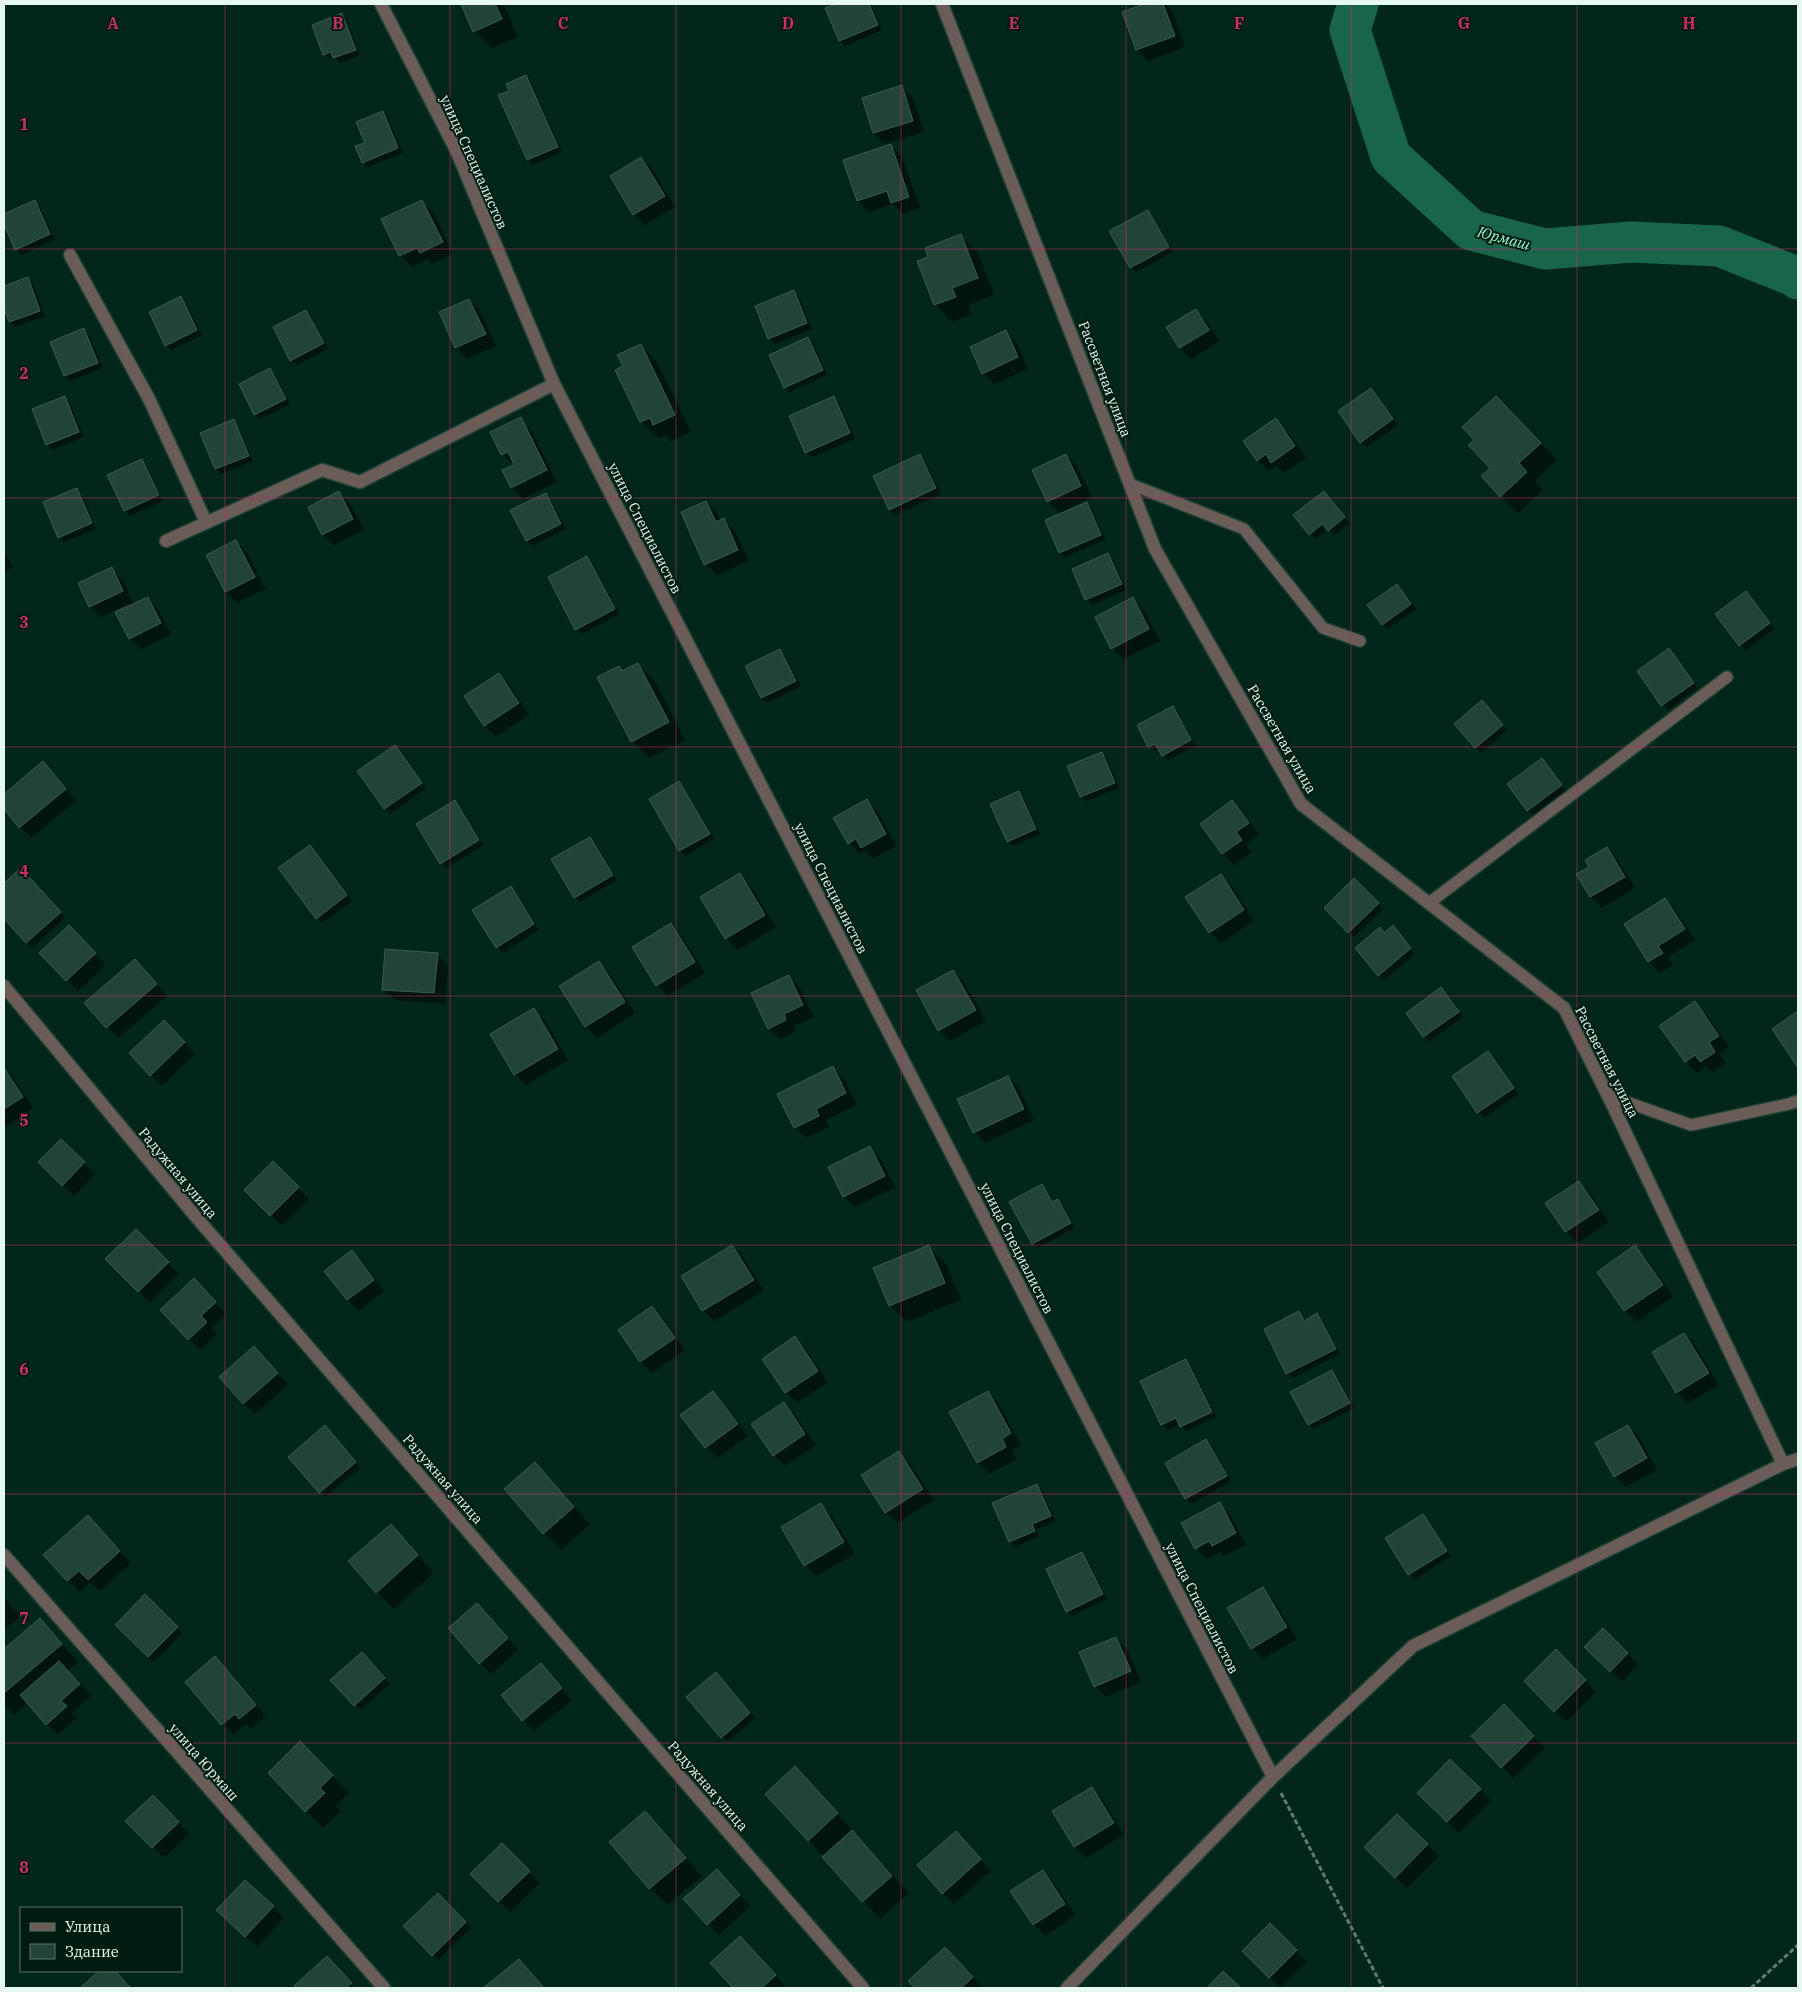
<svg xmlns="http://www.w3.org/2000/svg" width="1802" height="1992" font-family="'IBM Plex Serif',serif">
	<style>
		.shadow { fill: #0007 }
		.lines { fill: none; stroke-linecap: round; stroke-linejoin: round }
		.river { stroke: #19654c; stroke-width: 41 }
		.building { fill: #224437; stroke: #3b5d50 }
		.lane-casing { stroke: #224438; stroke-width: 14 }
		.street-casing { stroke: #224438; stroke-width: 15 }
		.path { stroke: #5f7c71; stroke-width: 3; stroke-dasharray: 5 2.5; stroke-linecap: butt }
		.lane { stroke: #6a5c56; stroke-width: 11 }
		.street { stroke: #6a5c56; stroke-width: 12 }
		.grid { fill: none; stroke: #c62e6a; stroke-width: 1; stroke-opacity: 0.55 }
		.labels { text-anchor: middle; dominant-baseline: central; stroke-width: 4; stroke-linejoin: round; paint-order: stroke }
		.street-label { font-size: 14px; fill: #e6f9f0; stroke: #001c11 }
		.water-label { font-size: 15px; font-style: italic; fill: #91f8d0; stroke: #001c11 }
		.grid-label { font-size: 16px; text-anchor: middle; font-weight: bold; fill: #c62e6a; stroke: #001c11; stroke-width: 4; stroke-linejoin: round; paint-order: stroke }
	</style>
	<rect width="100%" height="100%" fill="#02261a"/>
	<path class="shadow" d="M463,4h41l14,33 -26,11 -18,-17z
		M840,4h31l11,26 -37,16 -5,-6 -13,-31z
		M1148,4h17l7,6 13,37 -37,14 -11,-11 -13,-38z
		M342,15l5,5 13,35 -20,8 -6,-6 -5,2 -5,-5z
		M526,76l5,6 31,70 -29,13 -5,-5 -28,-64 11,-5z
		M902,87l11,11 11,34 -39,12 -11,-11 -11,-34z
		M383,112l5,5 15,36 -35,14 -5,-5 4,-19z
		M891,145l11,11 18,52 -17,6 -10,-10 -24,8 -11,-11 -14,-40z
		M641,158l11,11 23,38 -30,18 -11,-11z
		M421,201l12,11 20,42 -21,10 -5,-5 -15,8 -12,-12 -17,-35z
		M35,202l5,5 15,33 -34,15 -5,-6 -12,-28v-6z
		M1148,211l5,6 20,35 -37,20 -5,-5z
		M961,236l17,17 16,42 -25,10 3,9 -20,8 -17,-18 -5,-47z
		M28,279l5,5 12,32 -30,11 -5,-5 -6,-18v-17z
		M793,292l6,5 13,32 -37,15 -6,-6z
		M181,298l5,5 16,32 -31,15 -5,-5z
		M469,300l11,11 16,35 -29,13 -11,-12z
		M1196,310l15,17 -30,19v3l31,-19 8,11 -29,18 -11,-11 -12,-20z
		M306,312l5,5 17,32 -32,16 -5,-5z
		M84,329l5,5 14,34 -33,13 -5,-6z
		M1005,332l12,11 11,26 -34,15 -11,-11z
		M808,338l5,5 14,32 -37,17 -5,-5z
		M640,345l17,17 34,70 -20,9 -6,-6 -7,3 -17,-17 -17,-55z
		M270,370l5,5 15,29 -30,15 -5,-5z
		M1371,390l27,35 -32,22 -5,-5z
		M65,397l5,6 14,34 -32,13 -5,-5z
		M834,398l5,5 16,36 -43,18 -6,-5z
		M1513,414l44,46 -22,21 8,9 -25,23 -36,-36 10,-9z
		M520,419l11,11 26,52 -34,17 -11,-11 2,-22 -12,-12z
		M1276,420l11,11 19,27 -22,15 -8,-7 -7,5 -12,-11z
		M233,421l5,5 15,35 -32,13 -5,-5z
		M1065,455l12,11 15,31 -32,16 -12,-11 -15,-31z
		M920,456l5,5 16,33 -46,21 -5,-5 -15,-33z
		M142,461l5,5 16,35 -33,15 -5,-5z
		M77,490l5,5 14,34 -31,13 -6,-5z
		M339,492l11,12 14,26 -30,15 -11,-11z
		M546,494l5,6 15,29 -34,17 -5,-6z
		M1329,498l20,25 -15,12 -6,-6 -13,10 -5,-5z
		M706,502l11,11 3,8 4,-2 11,12 14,30 -32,14 -12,-11z
		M1087,503l5,6 13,31 -40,17 -5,-5z
		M236,541l11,12 11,21 -30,15v3l31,-16 6,13 -28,14 -11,-11z
		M4,552l9,15 -9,6z
		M1108,555l5,5 13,30 -34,15 -5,-5 -13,-31z
		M587,558l5,5 27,51 -37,20 -6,-5z
		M112,569l11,11 11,25 13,-7 11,11 13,25 -30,15 -11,-11 -1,-34 -28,13 -11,-11z
		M1397,585l19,24 -28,20 -5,-5z
		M1751,598l23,31 -29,22 -28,-37z
		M1132,599l12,11 16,31 -37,18 -11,-11z
		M780,650l5,5 16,31 -34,17 -5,-5 -15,-31z
		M1669,650l29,38 -30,22 -29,-39z
		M638,664l17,17 30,59 -36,18 -17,-17 -13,-73 5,4z
		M499,674l11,12 19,28 -33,23 -11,-11 -19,-30z
		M1173,707l5,6 17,33 -27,14 -8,-11 -5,2 -6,-5z
		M1487,707l20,23 -26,23 -25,-29z
		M395,746l31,43 -36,25 -31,-43z
		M1101,753l6,6 12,29 -33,13 -5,-5z
		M43,763l33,38 -45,37 -27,-30v-12z
		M1547,765l19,26 -33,24 -5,-5z
		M679,783l5,5 30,51 -29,17 -5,-5 -29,-52z
		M1019,792l5,6 16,36 -27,12 -5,-5z
		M867,801l11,11 18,34 -23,13 -7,-8 -6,3 -11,-11z
		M455,802l5,5 24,38 -38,23 -5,-5z
		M1232,802l11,11 16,22 -13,9 6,8 -18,13 -11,-11 -22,-30z
		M590,838l5,5 22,37 -37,22 -5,-5z
		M1607,848l11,12 17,28 -33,20 -11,-11 -1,-30z
		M315,852l37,49 -30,22 -5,-5z
		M21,869l44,49 -33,30 -28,-31v-32z
		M739,874l11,11 26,42 -38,23 -12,-12 -25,-41z
		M1220,875l12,12 22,34 -33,22 -11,-11z
		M1354,880l29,29 -29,28 -29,-29z
		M511,888l5,5 23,37 -37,23 -5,-6z
		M1665,900l11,11 19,29 -27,17 5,8 -13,8 -11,-11 -23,-38z
		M671,924l11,12 23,37 -37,23 -11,-11z
		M1380,929l5,5 13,-2 17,22 -31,26 -5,-5z
		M80,938l26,27 -28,26 -11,-11z
		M437,954l11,12 -3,38 -50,-4 -12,-11z
		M599,963l11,11 25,39 -38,25 -11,-12z
		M953,971l11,11 22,39 -36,20 -11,-11z
		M146,972l21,24 -49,42 -32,-35z
		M789,977l11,11 14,29 -20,9 2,5 -16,8 -11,-11z
		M1446,994l17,23 -34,25 -22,-29z
		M1695,1003l11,11 23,33 -10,7 7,9 -14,9 -6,-6 -9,7 -11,-12z
		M534,1010l11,11 23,39 -42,25 -11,-11z
		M1798,1013v53l-25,-36z
		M164,1021l31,33 -33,32 -31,-32z
		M1488,1053l30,41 -34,24 -30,-41z
		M833,1068l11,11 13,26 -31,15 3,7 -22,11 -12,-11z
		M4,1069l10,10 19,29 -29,20z
		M1008,1077l11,11 15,32 -49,23 -11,-11z
		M61,1141l34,33 -21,22 -34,-34z
		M870,1148l11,11 14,28 -40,20 -11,-11z
		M273,1163l36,36 -27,27 -37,-36z
		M1579,1182l11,11 19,29 -32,21 -11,-11z
		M1041,1186l12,17 5,-2 5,5 12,22 -37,20 -5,-5z
		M136,1231l43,43 -29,29 -43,-44z
		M732,1246l11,11 21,34 -50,30 -11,-11z
		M929,1247l17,17 15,36 -54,22 -17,-17z
		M1634,1247l12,11 27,38 -36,26 -12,-11 -27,-39z
		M352,1252l11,11 21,28 -25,20 -11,-11 -22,-29z
		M205,1291l21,23 -15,14 6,6 -17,16 -11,-11z
		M652,1308l11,11 22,31 -33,23 -11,-11 -21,-31z
		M1299,1313l6,8 12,-6 5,5 18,34 -47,24 -6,-5z
		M1684,1334l11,11 24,40 -31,18 -11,-11z
		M795,1338l11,11 22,33 -31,21 -11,-11z
		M265,1359l23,26 -33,29 -12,-11z
		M1186,1360l5,6 25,51 -30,14 -6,-7 -12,6 -6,-5 -20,-43z
		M1332,1371l5,5 17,32 -40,21 -5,-5z
		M713,1392l11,12 24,32 -31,22 -11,-11 -24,-32z
		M988,1393l11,11 22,41 -9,5 5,9 -28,15 -11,-11z
		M783,1404l12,11 21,30 -31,21 -11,-11z
		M1628,1426l11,11 18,33 -31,17 -11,-11z
		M330,1432l30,36 -35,29 -35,-40z
		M1206,1441l5,5 20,35 -39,23 -6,-6 -20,-35z
		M899,1452l11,12 24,36 -37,23 -11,-11z
		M535,1464l55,60 -29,26 -17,-17z
		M1037,1485l5,6 13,30 -19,9 3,6 -24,11 -5,-6z
		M1219,1504l11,11 16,30 -22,11 -4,-4 -13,7 -11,-11z
		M821,1505l11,11 23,38 -39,22 -11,-11z
		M1423,1515l28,41 -37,24 -28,-41z
		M88,1516l43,47 -31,28 -9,-9 -12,10 -34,-37z
		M391,1526l43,47 -40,36 -17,-17z
		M1082,1553l5,6 20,40 -35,17 -5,-5z
		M1262,1588l12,12 23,39 -34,20 -11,-11z
		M145,1596l37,37 -28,29 -38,-37z
		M4,1597l16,19 -16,14z
		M488,1616l30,34 -27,24 -11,-11z
		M40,1620l38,42 -10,8 23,26 -19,17 5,5 -19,17 -30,-32 -14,12 -10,-10v-55z
		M1603,1630l35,34 -16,18 -36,-35z
		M1116,1638l11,11 14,33 -35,15 -11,-11z
		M1556,1651l40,41 -30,30 -40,-41z
		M215,1658l51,58 -15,13 -5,-5 -13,11 -47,-53z
		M367,1659l23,25 -30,26 -28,-30z
		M541,1664l31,36 -38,31 -31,-35z
		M721,1679l34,39 -28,24 -5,-5z
		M1504,1706l41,42 -32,30 -41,-41z
		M300,1743l49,50 -13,13 5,5 -18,17 -54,-55z
		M1450,1761l41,39 -32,33 -41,-40z
		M811,1785l98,108 -29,26 -71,-79z
		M1091,1789l12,11 21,35 -38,23 -11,-11 -21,-36z
		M164,1807l25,27 -25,24 -37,-37z
		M645,1813l57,63 -35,29 -17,-17z
		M1397,1815l42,41 -32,32 -42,-41z
		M967,1844l24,27 -37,33 -11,-11z
		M502,1845l38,38 -30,29 -38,-38z
		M1043,1871l11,12 22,32 -31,21 -11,-12 -22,-32z
		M728,1882l22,24 -31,29 -34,-35z
		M438,1895l33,33 -33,32 -33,-34z
		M273,1907l11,11 -27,29 -28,-25z
		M1270,1925l37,37 -26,26 -38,-37z
		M751,1949l35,38 -1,1h-50l-23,-25z
		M956,1959l27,29h-66l-7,-7z
		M519,1960l25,28h-59z
		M332,1963l23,25h-57l-2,-2z
		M101,1971h13l16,17h-46l-1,-1z"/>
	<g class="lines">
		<path class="river" d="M1358,4l-8,26 41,127 80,73 74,19 86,-7 88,4 75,30 4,3"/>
	</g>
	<path class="building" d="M461,4h34l7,15 -29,13z
		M837,4h32l9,21 -39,16 -14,-33z
		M1144,4h19l12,32 -39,14 -14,-38z
		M342,13l14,37 -23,8 -2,-6 -8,3 -11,-30z
		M526,75l32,72 -31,13 -29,-65 11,-4 -3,-7z
		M902,85l11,36 -40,12 -11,-35z
		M383,111l15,37 -36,15 -7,-17 10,-3 -9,-21z
		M891,144l18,53 -18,6 -4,-12 -30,10 -14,-41z
		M641,157l24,39 -32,19 -23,-39z
		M35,200l15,34 -35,16 -11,-26v-10z
		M422,200l21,42 -23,11 -3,-5 -18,8 -18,-37z
		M1148,210l21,37 -39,21 -21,-37z
		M961,234l17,44 -26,10 4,9 -22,8 -17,-44 11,-4 -3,-9z
		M28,277l12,34 -31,11 -5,-14v-22z
		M794,290l13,33 -39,16 -13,-33z
		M181,296l16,34 -32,16 -16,-34z
		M469,299l17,35 -31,14 -16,-36z
		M1196,309l13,21 -30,18 -13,-21z
		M306,310l18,33 -34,18 -17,-34z
		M84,328l14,35 -34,13 -14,-34z
		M1006,330l12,27 -36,17 -12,-27z
		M808,337l15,33 -39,18 -15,-33z
		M641,344l34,71 -22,10 -3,-7 -10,4 -25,-52 8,-4 -6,-11z
		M270,368l16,31 -32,16 -15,-31z
		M1371,388l22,31 -33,24 -22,-32z
		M65,396l14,36 -33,13 -14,-36z
		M834,396l16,37 -45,20 -16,-37z
		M1496,396l45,47 -22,20 8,9 -27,25 -19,-21 9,-8 -22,-23 6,-5 -12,-13z
		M521,417l26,53 -36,18 -9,-18 12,-5 -6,-13 -7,3 -11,-23z
		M1276,418l19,28 -24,17 -5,-9 -9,7 -14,-20z
		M234,419l15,37 -34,13 -15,-36z
		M920,454l16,34 -47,22 -16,-34z
		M1066,454l15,32 -34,16 -15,-32z
		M142,459l17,36 -35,16 -17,-36z
		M77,488l15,35 -34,15 -15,-36z
		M339,491l14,28 -31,16 -14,-28z
		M1324,491l21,26 -17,14 -6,-7 -13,11 -16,-20z
		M546,493l15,31 -35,17 -16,-31z
		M706,501l10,21 8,-4 14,32 -34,15 -23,-53z
		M1087,502l14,33 -42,18 -14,-33z
		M236,540l19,37 -30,15 -19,-37z
		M1108,553l14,31 -37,16 -13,-31z
		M587,556l28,53 -40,21 -27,-53z
		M112,567l11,24 -34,16 -11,-24z
		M1397,584l14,20 -29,21 -15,-20z
		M1746,591l24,32 -31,23 -24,-32z
		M148,597l13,26 -32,16 -14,-27z
		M1133,597l16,32 -38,20 -16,-32z
		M1669,648l25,35 -33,23 -24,-35z
		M780,649l16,32 -35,17 -16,-32z
		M638,663l31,59 -38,20 -34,-65 22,-11 3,5z
		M499,673l20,30 -35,23 -20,-30z
		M1482,700l21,25 -28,23 -21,-24z
		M1173,706l18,34 -29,16 -7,-12 -7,3 -11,-22z
		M395,745l27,38 -38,26 -27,-38z
		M1102,752l13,31 -35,14 -13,-31z
		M1542,758l20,27 -35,26 -20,-27z
		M43,761l23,28 -47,39 -15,-19v-15z
		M679,781l31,53 -31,17 -30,-52z
		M1019,791l17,38 -29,13 -17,-38z
		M867,799l19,35 -25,14 -5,-9 -8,5 -15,-26z
		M455,800l24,40 -39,24 -24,-40z
		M1232,800l17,23 -13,9 6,8 -20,14 -22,-30z
		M590,837l23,38 -39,23 -23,-39z
		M310,845l37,50 -31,24 -38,-51z
		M1607,847l18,30 -35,20 -14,-23 13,-7 -4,-7z
		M21,868l40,44 -35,31 -22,-24v-36z
		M740,873l25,42 -40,24 -25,-42z
		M1221,874l23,36 -35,23 -24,-36z
		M1354,878l25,25 -31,30 -24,-25z
		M511,886l23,38 -38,24 -24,-38z
		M1665,898l20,31 -27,17 5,7 -15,9 -24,-38z
		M671,923l24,39 -39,24 -24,-39z
		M69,925l27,28 -30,28 -27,-28z
		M1393,925l18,23 -33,28 -23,-28 25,-21 4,6z
		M385,949l53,4 -4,40 -52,-3z
		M135,959l22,25 -51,44 -22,-25z
		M599,961l26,41 -40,25 -26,-41z
		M953,970l23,40 -38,21 -22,-41z
		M789,975l14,30 -19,9 2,6 -18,9 -17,-36z
		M1441,987l18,25 -36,25 -17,-24z
		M1695,1001l24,35 -10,6 6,10 -15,10 -5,-7 -10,7 -26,-36z
		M534,1008l24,41 -44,26 -24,-41z
		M1798,1011v57l-26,-39z
		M164,1020l21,22 -35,34 -21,-23z
		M1488,1051l26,37 -37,25 -25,-37z
		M833,1066l13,27 -30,16 3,7 -25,12 -17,-34z
		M4,1068l19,29 -19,12z
		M1008,1076l16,33 -51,24 -16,-34z
		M61,1139l24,23 -23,24 -24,-24z
		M870,1146l15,30 -42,21 -15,-30z
		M273,1161l26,26 -29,29 -26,-26z
		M1579,1181l20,29 -34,22 -20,-29z
		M1042,1184l10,18 6,-3 13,24 -39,21 -23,-42z
		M136,1229l33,33 -31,30 -33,-33z
		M732,1245l22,35 -52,31 -21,-35z
		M929,1245l16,38 -56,23 -16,-38z
		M1635,1245l28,40 -39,26 -27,-39z
		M352,1250l22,30 -27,20 -23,-29z
		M194,1278l22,24 -15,14 6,6 -19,18 -28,-30z
		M652,1306l23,32 -35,24 -22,-32z
		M1299,1311l5,10 13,-8 19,36 -50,25 -22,-45z
		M1684,1333l25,40 -33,20 -24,-41z
		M795,1336l23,35 -33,22 -23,-34z
		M254,1346l24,27 -35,31 -24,-27z
		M1186,1359l26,53 -32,15 -4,-9 -15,7 -21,-44z
		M1332,1370l18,33 -42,22 -18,-33z
		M713,1391l25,33 -33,24 -25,-33z
		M988,1391l23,42 -9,6 4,8 -29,16 -28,-51z
		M784,1402l21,32 -32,22 -22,-32z
		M325,1425l31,37 -37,31 -31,-36z
		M1628,1425l19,33 -33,19 -19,-34z
		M1206,1439l21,37 -42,23 -20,-36z
		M899,1451l24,38 -38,24 -24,-38z
		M535,1462l39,45 -31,27 -39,-45z
		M1037,1484l14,32 -19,8 3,7 -26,11 -17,-39z
		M1220,1502l16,31 -24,13 -3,-5 -14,8 -14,-26z
		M821,1503l23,39 -40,24 -23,-39z
		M1423,1514l24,37 -39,24 -23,-37z
		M88,1515l32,36 -32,29 -9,-9 -12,10 -24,-26z
		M391,1524l27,31 -42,38 -28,-32z
		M1082,1552l21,42 -37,18 -20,-43z
		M1263,1587l24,40 -36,22 -24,-41z
		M145,1594l33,33 -30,30 -33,-32z
		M477,1603l31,35 -29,26 -31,-36z
		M40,1618l22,26 -58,49v-44z
		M1603,1628l25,25 -18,19 -26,-25z
		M1116,1637l15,34 -37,16 -15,-35z
		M1556,1649l30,31 -32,32 -30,-31z
		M362,1652l23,26 -31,28 -24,-26z
		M215,1656l41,49 -17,14 -4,-5 -14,11 -36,-43z
		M59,1661l21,23 -19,17 6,5 -21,19 -26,-30z
		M541,1663l21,25 -40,33 -21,-26z
		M716,1672l34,41 -29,25 -35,-41z
		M1504,1704l30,32 -33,32 -30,-32z
		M300,1741l33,34 -13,13 5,5 -20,19 -37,-39z
		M1450,1759l31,30 -34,33 -30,-29z
		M795,1766l43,47 -30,28 -43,-47z
		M1092,1787l22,36 -40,24 -22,-36z
		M153,1795l26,27 -27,26 -27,-27z
		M645,1811l41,47 -37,31 -40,-47z
		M1397,1814l31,30 -33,34 -31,-31z
		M852,1830l40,46 -30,26 -40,-45z
		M956,1831l25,28 -39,35 -25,-29z
		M502,1843l28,28 -32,31 -28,-28z
		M717,1869l23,26 -33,30 -24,-26z
		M1043,1870l22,34 -32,21 -23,-34z
		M245,1880l29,26 -29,31 -29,-27z
		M438,1893l28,29 -34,34 -29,-30z
		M1270,1923l27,27 -28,28 -27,-27z
		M740,1936l36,39 -14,13h-29l-23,-25z
		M945,1947l28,30 -12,11h-46l-7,-7z
		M327,1956l25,27 -6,5h-50l-2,-2z
		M519,1959l25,29h-61z
		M99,1971h16l16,17h-49l-1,-1z
		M1223,1971l18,17h-34z"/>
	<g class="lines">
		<g class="lane-casing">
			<path id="lane" d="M1130,484l114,45 79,99 37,13
				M1429,903l298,-226
				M1607,1095l84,30 98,-21 9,-3"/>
		</g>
		<g class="street-casing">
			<path id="street" d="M381,4l75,146 98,234 719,1393
				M942,4l213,545 146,255 263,204 48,96 171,360
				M70,255l79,144 57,123
				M166,541l156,-71 38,12 194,-98
				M4,986l192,231 667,771
				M4,1555l380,433
				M1067,1988l206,-211 140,-131 370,-182 15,-5"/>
		</g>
		<path class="path" d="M1281,1793l102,195
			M1751,1988l47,-43"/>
		<use href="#lane" class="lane"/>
		<use href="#street" class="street"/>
	</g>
	<path class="grid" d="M225,4v1984M450,4v1984M676,4v1984M901,4v1984M1126,4v1984M1351,4v1984M1577,4v1984M4,249h1794M4,498h1794M4,747h1794M4,996h1794M4,1245h1794M4,1494h1794M4,1743h1794"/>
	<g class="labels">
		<g class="street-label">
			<text transform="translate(474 162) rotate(66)">улица Специалистов</text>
			<text transform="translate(1105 379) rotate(69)">Рассветная улица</text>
			<text transform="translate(645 528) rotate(63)">улица Специалистов</text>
			<text transform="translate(1282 739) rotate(60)">Рассветная улица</text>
			<text transform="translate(831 888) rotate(63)">улица Специалистов</text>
			<text transform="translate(1607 1062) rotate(63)">Рассветная улица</text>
			<text transform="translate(178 1173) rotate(50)">Радужная улица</text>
			<text transform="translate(1017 1248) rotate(63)">улица Специалистов</text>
			<text transform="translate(443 1479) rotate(49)">Радужная улица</text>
			<text transform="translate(1202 1608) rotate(63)">улица Специалистов</text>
			<text transform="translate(204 1762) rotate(49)">улица Юрмаш</text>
			<text transform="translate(708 1786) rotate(49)">Радужная улица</text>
		</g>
		<g class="water-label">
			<text transform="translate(1504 238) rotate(15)">Юрмаш</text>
		</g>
	</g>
	<g class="grid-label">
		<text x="113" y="29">A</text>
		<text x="338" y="29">B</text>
		<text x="563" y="29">C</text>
		<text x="788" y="29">D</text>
		<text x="1014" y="29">E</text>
		<text x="1239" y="29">F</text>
		<text x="1464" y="29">G</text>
		<text x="1689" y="29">H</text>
		<text x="24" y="130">1</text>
		<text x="24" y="379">2</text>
		<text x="24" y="628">3</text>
		<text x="24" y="877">4</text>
		<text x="24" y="1126">5</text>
		<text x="24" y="1375">6</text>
		<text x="24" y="1624">7</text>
		<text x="24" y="1873">8</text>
	</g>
	<rect width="1802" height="1992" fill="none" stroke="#e6f9f0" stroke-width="10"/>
	<rect x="20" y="1907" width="162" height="65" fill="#001c11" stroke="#5c746a"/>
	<rect x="30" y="1923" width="25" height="8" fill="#6a5c56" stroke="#5c746a"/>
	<text x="65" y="1932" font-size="15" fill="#e6f9f0">Улица</text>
	<rect x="30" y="1944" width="25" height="15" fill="#224437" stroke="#5c746a"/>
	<text x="65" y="1957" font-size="15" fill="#e6f9f0">Здание</text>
</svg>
